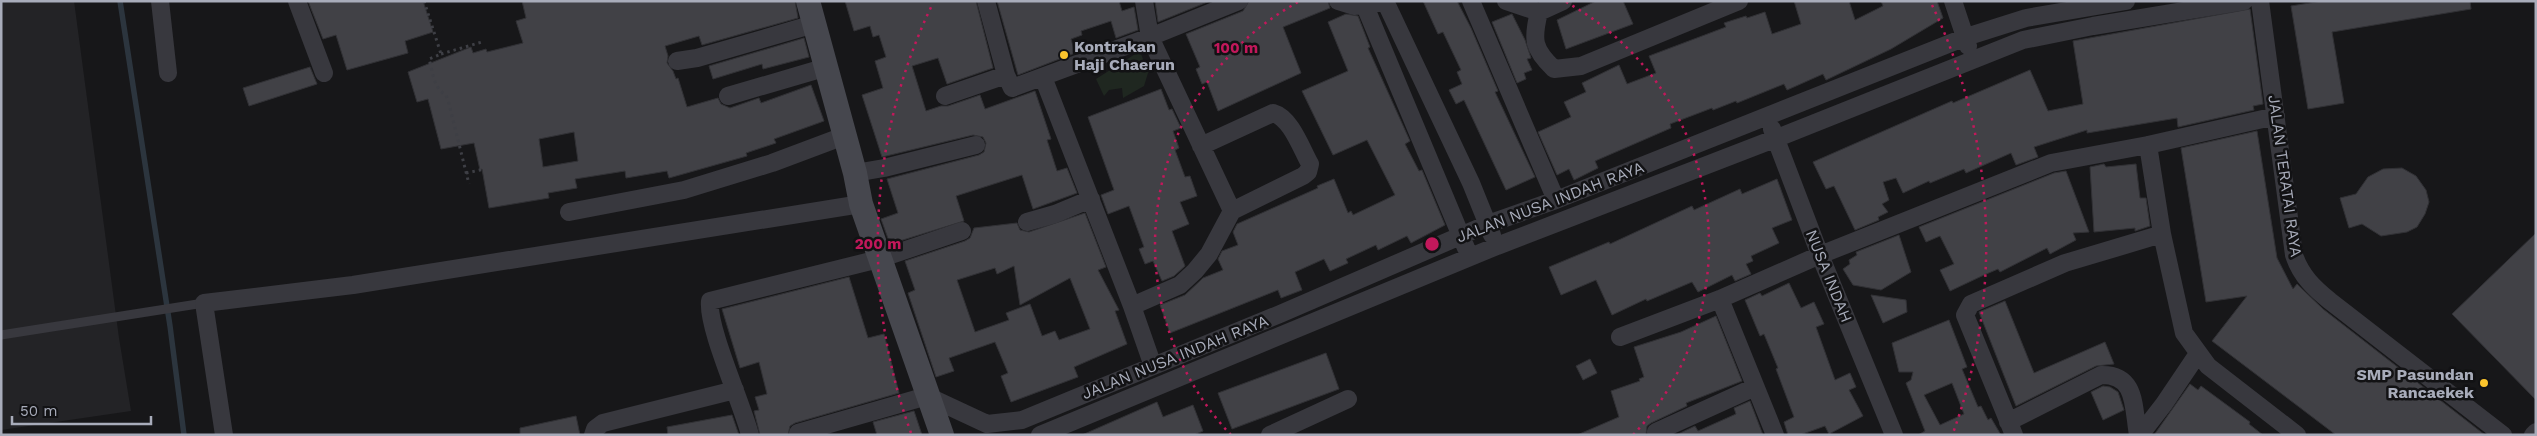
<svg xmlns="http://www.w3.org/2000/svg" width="2537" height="436" font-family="'Work Sans',sans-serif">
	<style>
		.built { fill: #232326 }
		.green { fill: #1f2720 }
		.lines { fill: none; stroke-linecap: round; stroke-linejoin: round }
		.stream { stroke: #2c353e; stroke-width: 5.5 }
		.building { fill: #414146; stroke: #313135; fill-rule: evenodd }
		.path { stroke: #3e3f45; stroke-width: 3; stroke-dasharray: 2.5 4; stroke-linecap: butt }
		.service { stroke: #38383e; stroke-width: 9 }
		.minor { stroke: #38383e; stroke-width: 18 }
		.secondary { stroke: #46474e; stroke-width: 24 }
		.ring { fill: none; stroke: #c2185b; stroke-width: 2.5; stroke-dasharray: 2.5 5 }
		.poi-dot { fill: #fbc42d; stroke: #121214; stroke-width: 2 }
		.labels { text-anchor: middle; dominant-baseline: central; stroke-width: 5; stroke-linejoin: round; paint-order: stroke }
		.poi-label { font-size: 16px; font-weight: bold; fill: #a8acba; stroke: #121214; text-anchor: start }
		.street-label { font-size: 16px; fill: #a8acba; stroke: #121214 }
		.centre { fill: #c2185b; stroke: #121214; stroke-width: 2.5 }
		.ring-label { font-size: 15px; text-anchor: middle; font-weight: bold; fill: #c2185b; stroke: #121214; stroke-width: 5; stroke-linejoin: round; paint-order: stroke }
	</style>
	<rect width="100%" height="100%" fill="#171719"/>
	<path class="built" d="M1,1h73l45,337 12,73 -130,19z"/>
	<path class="green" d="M1140,51l4,11 11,5 -7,6 -4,13 -21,12 -1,-10 -13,2 -5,6 -8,-17z"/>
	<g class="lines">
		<path class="stream" d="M120,1l50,325 14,109"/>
	</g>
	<path class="building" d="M308,1h115l10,31 -28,9 3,12 -61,17 -11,-35 -13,4z
		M522,1h273l3,17 -96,27 -3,-9 -34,10 3,10 -1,7 6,8 3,8 2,-1 9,29 31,-9 3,6 9,4 29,-10 2,5 50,-18 13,36 -50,18 2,4 -30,10 1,3 -78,22 -2,-7 -41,7 -1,-7 -50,8 2,9 -29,5 1,5 -60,10 -7,-39 -2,1 -6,-27 -33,6 -13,-50 -11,3 -9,-30 63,-25 2,6 13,-4 1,3 36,-9 -7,-22 10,-3zM574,132l4,29 -35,6 -4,-28z
		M845,1h131l17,67 -46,16 -9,-26 -26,8 14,45 15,-5h7l32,-11 5,14 50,-18 16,48 -4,1 10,31 10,-3 10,25 -44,16 -11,-34 -66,21 8,25 -74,23 -9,-25 17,-6 -11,-34 92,-24 5,-3 2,-9 -3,-6 -10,-2 -91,22 -20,-62 21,-7 -8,-27 11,-4 -7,-22 -6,2 -3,-11 -16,5z
		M997,1h122l3,10 12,-4 4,23 -22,8 -5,-17 -30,10 1,4 -11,4 4,14 -57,22z
		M1155,1h55l-52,21z
		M1249,1h79l2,7 -47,19 18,46 -83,38 -11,-29 -5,2 -6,-15 4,-2 -14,-33 57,-23z
		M1423,1h34l14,27 27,63 -3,1 40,85 -29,13 -42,-90 -8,4 -7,-14 13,-6 -5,-12 4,-2 -18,-38 -5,2z
		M1596,1h27l10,23 -67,25 -9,-29z
		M1794,1h55l6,19 28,-14 -2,-5h56l6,17 -52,31 -65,31 -3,-6 -36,16 -3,-6 -47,19 -1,-2 -23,9 -1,-2 -42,16 1,4 -76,33 3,7 -24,12 -5,-11 -12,6 -19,-43 33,-15 -7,-15 22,-10 -4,-9 37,-18 8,19 29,-11 -7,-17 77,-29 -2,-4 22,-7 1,2 18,-6 7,22 29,-10z
		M2322,1h148l1,8 -139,23 12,71 -36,6 -17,-103z
		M2250,9l13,95 -10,2 1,4 -76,17 -1,-9 -90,15v-3l-53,17 4,10 -22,8 -5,-12 -45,20 -2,-4 -34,14 -1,-2 -26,12 -7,-15 -13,4 6,18 -7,4 6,8 -10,5 1,3 -24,10 -21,-44 -8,3 -13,-27 139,-61 1,2 77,-33 18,41 35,-7 -10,-63z
		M1346,14l12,2 12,31 -2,1 42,93 -5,3 14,27 3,-1 23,55 -34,18 -4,-7 -29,14 -2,-5 -30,14 2,4 -18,8 -6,-12 -29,13 7,18 -21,8 -3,-8 -108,43 -10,-28 25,-10 18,-17 20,-8 -5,-11 4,-8 16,-6 -5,-13 4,-8 81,-36 -1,-2 17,-7 14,34 3,-2 2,4 42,-20 -28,-55 -34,15 -31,-64 46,-20 -20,-49z
		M1512,14l13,26 6,18 -4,1 5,11 -8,3 2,6 -9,4 -25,-61z
		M804,38l5,19 -46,12 -1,-5 -49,15 -4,-13z
		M310,67l7,17 -68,22 -6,-18z
		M1161,89l8,21 3,-1 9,19 -8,3 6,17 -4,2 10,27 5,-1 7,20 -17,6 9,22 -17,7 13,35 -11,10 -12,5 -9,-20 -8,3 -6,-15 5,-2 -15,-41 -21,8 -7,-19 13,-5 -26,-73z
		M2257,131l20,127 16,31 4,-5 26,25 162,126h-149l-124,-94 35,-45 -41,6 -25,-154z
		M2104,164l2,3 30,-3 4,34h6l4,28 -15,5v-3l-41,4 -4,-65z
		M2402,168l14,8 10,14 3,12 -4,12 -8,13 -10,5 -26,4 -19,-12 -13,4 -9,-30 16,-4 12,-17 15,-8z
		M2066,171l23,61 -16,1 3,7 -26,14 -3,-6 -47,24 -2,-3 -14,6 -34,16 -10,-21 14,-6 -14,-28 -14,6 -7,-15 135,-54z
		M1777,179l15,41 -20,8 7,15 -28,13 2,5 -7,3 5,10 -16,7 -3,-6 -34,17 -6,-10 -45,19 -1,-2 -34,16 -16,-35 -35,15 -12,-28 60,-25 1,2 82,-38 2,4 46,-21 2,5z
		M1085,213l21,54 -8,3 21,40 -4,1 12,33 -53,23 4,10 -67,25 -10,-26 7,-3 -13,-31 -46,16 5,13 -18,6 -28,-84 7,-3 -10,-29 60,-20 5,-3 4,-10 43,-5 3,7 9,2zM1014,266l6,39 50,-27 20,51 -31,11 -4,-9 -13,5 -12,-32 -24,9 3,7 -34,12 -18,-52 38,-12 2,6z
		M2536,233v167l-84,-86z
		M1899,235l12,37 -30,18 -28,-5 -10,-16 7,-5 -1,-4 8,-5 -1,-3z
		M849,277l19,61 16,-4 15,59 -104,30 -5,3 -2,9h-28l-6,-24 5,-1 -4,-13 12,-3 -8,-32 -19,6 -18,-59z
		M1789,283l12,25 13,-6 10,22 -8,3 19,53 15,-7 6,14 -7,3 14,26 -34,18 -4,-8 -25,9h-12l-4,-13 10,-5 -18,-48 2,-1 -14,-34 -4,2 -15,-36 15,-7 2,3z
		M1871,295l35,5 1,12 -24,11z
		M2005,301l29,72 71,-31 9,22 -18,2 -80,40 -37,-94z
		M1716,316l26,65 -56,22 1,3 -36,17 -4,3 -1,9h-69l42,-18 -8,-26 29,-10 -1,-2 5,-2 -10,-30 47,-15z
		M1949,320l18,47 -5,2 16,38 3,-1 7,14 3,-2 10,17h-83l7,-4 -19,-48 5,-3 2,-8h-14l-7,-29zM1952,383l12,31 -24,11 -16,-30z
		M1326,353l13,36 -107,40 -14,-36z
		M1590,359l7,14 -14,7 -7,-14z
		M2190,384l8,6 3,-4 49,36 -1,2 14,11h-109z
		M2103,386l7,1 8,5 6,18 -21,10 -12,-28z
		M1750,401l13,34h-87l19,-9 3,5 38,-17 -2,-6z
		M1157,402l6,15 30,-12 10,26 -9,4h-112z
		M914,411l8,24h-45l-4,-13z
		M732,415l7,20h-71l-1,-8z
		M576,416l4,19h-60v-7z"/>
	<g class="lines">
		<path class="path" d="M424,1l17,53 -12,5c4,13 4,29 17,36l3,9 20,80
			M441,54l41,-12
			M466,173l19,-4"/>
		<path class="service" d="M1,335l203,-32"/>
		<path class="minor" d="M160,1l8,72
			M297,1l27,72
			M986,1l20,74 6,13 138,-51 89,-36
			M1144,1l6,36 82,174
			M1338,1l16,5 22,-3
			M1385,1l86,182 21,52
			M1471,1l85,199
			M1506,1l33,11 24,-11
			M1953,1l15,45
			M2260,1l34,254c7,21 20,33 36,46l173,134
			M1365,6l101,242
			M1539,12c-7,28 -6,37 15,57l27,-3 158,-65
			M677,61l20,-3 117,-34
			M1043,77l89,229 21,60
			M728,96l99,-29
			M945,96l61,-21
			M1772,129l48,126 74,180
			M2148,145l14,89 22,99 24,33 89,69
			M855,173l29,-5 92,-23
			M569,212l115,-22 88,-27 72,-27
			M1027,222l28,-8 36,-15
			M1720,299l55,136
			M1132,306l48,-21 15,-14 14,-17 23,-43 71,-35 5,-4 2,-8c-9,-16 -19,-46 -37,-51l-72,33
			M1620,337l100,-38 100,-44 231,-92 97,-18 128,-29
			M2008,422l93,-47c36,-1 32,32 37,60
			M1656,432l99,-45
			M798,433l129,-37 60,28 35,-4 258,-106 208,-90 68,-24 410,-163 60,-19 100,-17
			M224,435l-20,-132 149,-18 508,-81
			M593,435l2,-6 8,-6 132,-33
			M750,435c-8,-32 -43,-107 -40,-134l169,-42 83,-28
			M1040,435l457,-189 280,-108 246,-98 70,-14 151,-25
			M1270,435l78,-36
			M2014,435l-49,-120 6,-11 94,-41 97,-29
			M2140,435l24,-31 33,-49
			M2533,435l3,-3"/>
		<path class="secondary" d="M808,1l47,172 6,31 81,231"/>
	</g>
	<g class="ring">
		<path d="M1231 435A277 277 0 0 1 1298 2M1566 2A277 277 0 0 1 1633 435"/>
		<path d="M911 433A554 554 0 0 1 932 5M1932 5A554 554 0 0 1 1953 433"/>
	</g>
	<g class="poi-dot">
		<circle cx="1064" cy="55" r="5"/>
		<circle cx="2484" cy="383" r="5"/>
	</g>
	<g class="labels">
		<g class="poi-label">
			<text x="1074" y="46">Kontrakan<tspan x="1074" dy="18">Haji Chaerun</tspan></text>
			<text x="2474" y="374" text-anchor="end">SMP Pasundan<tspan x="2474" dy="18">Rancaekek</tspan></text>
		</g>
		<g class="street-label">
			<text transform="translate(2285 176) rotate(82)">JALAN TERATAI RAYA</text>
			<text transform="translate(1550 202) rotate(-21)">JALAN NUSA INDAH RAYA</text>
			<text transform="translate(1829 276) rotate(68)">NUSA INDAH</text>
			<text transform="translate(1175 357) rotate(-22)">JALAN NUSA INDAH RAYA</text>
		</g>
	</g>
	<circle cx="1432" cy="244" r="8" class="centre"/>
	<g class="ring-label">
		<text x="1236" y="53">100 m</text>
		<text x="878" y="249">200 m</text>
	</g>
	<rect width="2537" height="436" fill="none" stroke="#a8acba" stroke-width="5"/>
	<path d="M12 416v8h139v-8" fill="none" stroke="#a8acba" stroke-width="2.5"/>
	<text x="20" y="416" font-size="15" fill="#a8acba" stroke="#121214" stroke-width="4" paint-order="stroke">50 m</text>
</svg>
